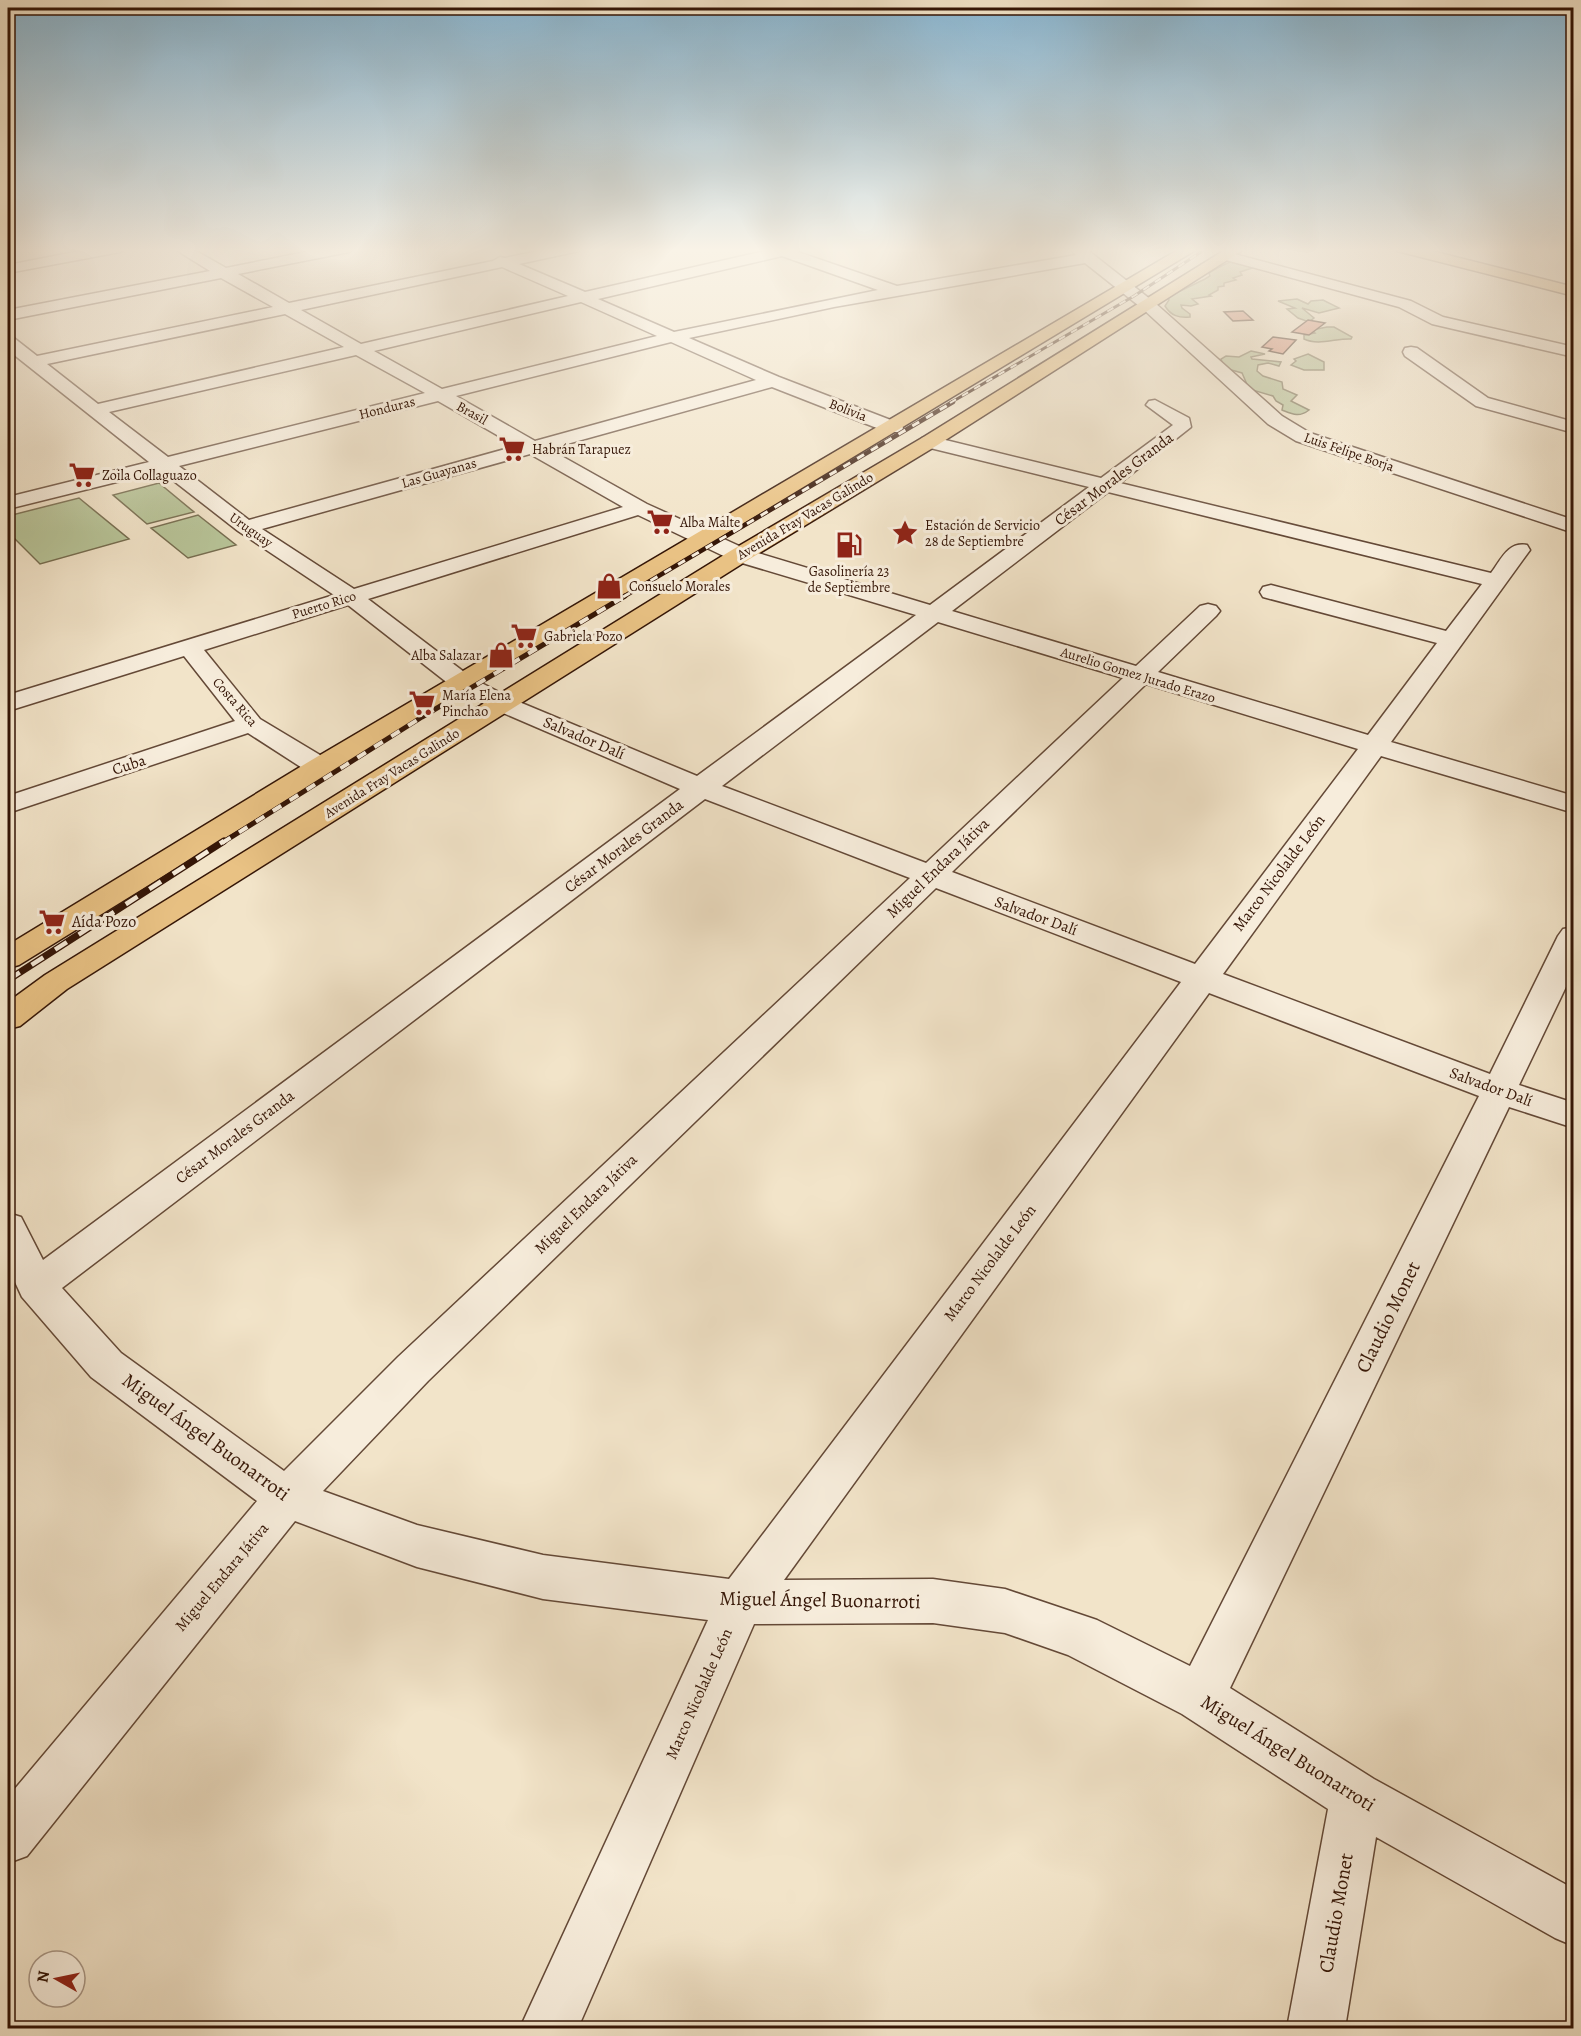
<svg xmlns="http://www.w3.org/2000/svg" width="1581" height="2036" font-family="Alegreya,serif">
	<style>
		.green { fill: #b8c599; stroke: #766d50; stroke-width: 1.5 }
		.building { fill: #da9079; stroke: #341506; stroke-width: 1.5 }
		.lines { fill: none; stroke-linecap: round; stroke-linejoin: round }
		.minor-casing { stroke: #644937; stroke-width: 3 }
		.primary-casing { stroke: #341506; stroke-width: 3 }
		.trunk-casing { stroke: #341506; stroke-width: 3 }
		.minor { fill: #f7eddc; fill-rule: evenodd }
		.primary { fill: #e9c284; fill-rule: evenodd }
		.trunk { fill: #e9c284; fill-rule: evenodd }
		.rail-far3-casing { stroke: #341506; stroke-width: 3 }
		.rail-far2-casing { stroke: #341506; stroke-width: 4.5 }
		.rail-far1-casing { stroke: #341506; stroke-width: 5 }
		.rail-casing { stroke: #341506; stroke-width: 7 }
		.rail-far3 { stroke: #f7eddc; stroke-width: 2; stroke-dasharray: 7; stroke-linecap: butt }
		.rail-far2 { stroke: #f7eddc; stroke-width: 3; stroke-dasharray: 8; stroke-linecap: butt }
		.rail-far1 { stroke: #f7eddc; stroke-width: 4; stroke-dasharray: 10; stroke-linecap: butt }
		.rail { stroke: #f7eddc; stroke-width: 4.5; stroke-dasharray: 14; stroke-linecap: butt }
		.labels { text-anchor: middle; dominant-baseline: central; stroke-width: 6; stroke-linejoin: round; paint-order: stroke }
		.far-street-label { font-size: 14px; fill: #341506; stroke: #f7eddc }
		.far-poi-label { font-size: 14px; fill: #341506; stroke: #f7eddc; text-anchor: start }
		.street-label { font-size: 16px; fill: #341506; stroke: #f7eddc }
		.poi-label { font-size: 16px; fill: #341506; stroke: #f7eddc; text-anchor: start }
		.near-street-label { font-size: 20px; fill: #341506; stroke: #f7eddc }
	</style>
	<rect width="100%" height="100%" fill="#f2e4c9"/>
	<filter id="stains"><feTurbulence type="fractalNoise" baseFrequency=".00333" numOctaves="4"/><feColorMatrix values="0 0 0 0 .2 0 0 0 0 .09 0 0 0 0 .02 0 0 0 .5 -.17"/></filter>
	<radialGradient id="worn" r=".72"><stop offset=".6" stop-color="#630" stop-opacity="0"/><stop offset="1" stop-color="#630" stop-opacity=".3"/></radialGradient>
	<path class="green" d="M1236,260l16,8 -12,4 2,3 -9,3 3,2 -12,3v3l-6,1v3l-9,5 2,1 -19,3 6,5 -7,2 -10,-1 1,3 8,6v3c-11,1 -19,-1 -25,-11l4,-6 -1,-3 37,-18 5,-3 -1,-3c9,-5 16,-10 27,-13z
		M1297,299l11,5 3,-3 12,-1 16,8 -20,5 -17,-5 12,10 -5,4 -11,-4 -11,-9 8,-1 -17,-7z
		M1327,327h7l18,10 -1,2c-14,-1 -33,7 -47,0v-4l11,-2 -3,-3z
		M1251,351l14,3 -14,3 1,2 29,3 -2,4 -11,-3 -10,2 -1,6 6,5 19,6 1,7 14,6 -6,6 18,9c-10,8 -17,4 -27,0l1,-5 -7,-4 -3,-5 -24,-7 -7,-16 -18,-5 -3,-9 5,-3 13,1z
		M1308,354l16,8v8h-20l-13,-5 5,-4 -2,-2z
		M159,483l35,29 -47,12 -34,-29z
		M79,498l50,41 -89,25 -32,-32v-16z
		M198,515l38,30 -48,13 -37,-30z"/>
	<path class="building" d="M1243,311l10,9 -20,1 -9,-9z
		M1308,320l17,3 -16,12 -17,-3z
		M1273,337l23,3 -13,14 -14,-3 3,-2 -10,-2z"/>
	<g class="lines">
		<g class="minor-casing">
			<path id="minor" d="M95,248h32l-7,4 -112,21v-8z
				M173,248h18l35,20 99,-20h31l-7,4 -111,22 51,29 204,-42 7,-4 5,1 47,-10h29l-2,3 -60,13 66,28 184,-42 -1,-2h37l-7,4 99,34 179,-31 -7,-7h16l70,55 127,113 28,17 264,87v13l-278,-92 -28,-17 -125,-115 -58,-46 -251,44 -145,31 90,39 122,47 2,4 -2,4h-14l-115,-45 -223,62 98,55 101,46 182,55 159,-118 -167,-41 -2,-4 2,-4 7,-2 172,42 72,-53 -27,-20 3,-4 6,-1 34,18 2,9 -71,56 371,90c10,-13 17,-32 36,-28l3,5 -139,192 183,54v17l-193,-57 -158,218 267,100 68,-138 5,-7 11,-2v43l-55,115 55,18v25l-65,-21 -279,581 144,91 200,110v57l-19,-8 -179,-101 -31,191h-58l41,-219 -146,-95 -114,-59 -63,-22 -72,-10 -179,1 -176,404h-58l188,-408 -165,-21 -126,-32 -122,-46 -268,335 -19,7v-66l249,-296 -166,-124 -69,-80 -14,-30v-54l13,4 22,43 637,-471 -186,-80 -40,-21 -106,-83 -144,45 56,69 70,42 3,6 -3,6 -10,2 -10,-2 -62,-40 -240,80v-17l227,-75 -51,-65 -176,55v-16l326,-100 -96,-64 -77,-60 -153,38v-12l141,-35 -141,-112v-13l6,1 23,18 236,-49 -52,-29 -213,42v-10l202,-39zM782,256l96,34 -204,42 -76,-33zM502,267l66,29 -207,48 -60,-34zM581,302l76,34 -215,53 -68,-38zM285,314l59,33 -246,57 -51,-40zM671,342l85,38 -221,61 -79,-45zM356,355l69,38 -257,64 -59,-45zM438,401l78,45 -267,74 -70,-54zM530,454l93,53 -269,82 -92,-60zM1108,492l374,92 -36,47 -175,-46 -8,2 -3,5 3,5 174,46 -69,92 -210,-63 58,-56 4,-5 -4,-5 -8,-2 -8,2 -64,60 -184,-55zM638,515l94,45 184,55 -219,161 -185,-77 -40,-21 -104,-79zM938,622l185,56 -197,185 -204,-77zM1146,684l212,65 -163,215 -243,-92zM705,799l205,79 -512,479 -114,114 -163,-118 -59,-65zM936,888l245,94 -452,597 -186,-24 -126,-30 -94,-34 105,-110zM1209,993l270,103 -289,570 -93,-46 -92,-31 -72,-10 -149,1z
				M1227,252l184,49 32,16 131,30v10l-142,-33 -33,-17 -177,-48 -2,-3z
				M1411,347l6,1 71,50 86,24v11l-98,-27 -71,-50 -2,-4 2,-4z"/>
		</g>
		<g class="primary-casing">
			<path id="primary" d="M1181,248h18l-869,525 -311,192 -11,3v-23l302,-184z
				M1228,248h18l-310,198 -188,114 -681,429 -47,37 -12,3v-27l37,-27 687,-425 190,-112z"/>
		</g>
		<g class="trunk-casing">
			<path id="trunk" d="M1395,248h25l154,39v9l-177,-45z"/>
		</g>
		<use href="#minor" class="minor"/>
		<use href="#primary" class="primary"/>
		<use href="#trunk" class="trunk"/>
		<g class="rail-far3-casing">
			<path id="rail-far3" d="M950,403l184,-107 73,-48"/>
		</g>
		<g class="rail-far2-casing">
			<path id="rail-far2" d="M623,597l330,-195"/>
		</g>
		<g class="rail-far1-casing">
			<path id="rail-far1" d="M222,843l200,-126 203,-121"/>
		</g>
		<g class="rail-casing">
			<path id="rail" d="M8,980l216,-139"/>
		</g>
		<use href="#rail-far3" class="rail-far3"/>
		<use href="#rail-far2" class="rail-far2"/>
		<use href="#rail-far1" class="rail-far1"/>
		<use href="#rail" class="rail"/>
	</g>
	<linearGradient id="sky" x2="0" y2="1"><stop stop-color="#89b8d5"/><stop offset="0.47" stop-color="#f9f3e7"/><stop offset="1" stop-color="#f9f3e7" stop-opacity="0"/></linearGradient>
	<rect width="1581" height="533" fill="url(#sky)"/>
	<defs>
		<g id="supermarket-bare" transform="scale(2.07)"><path d="M-6-5.5h2.5l.6 2H6L4.5 2H-2.5L-4.4-4H-6ZM-1.5 3.2a1.3 1.3 0 1 0 .1 0ZM3 3.2a1.3 1.3 0 1 0 .1 0Z" fill="#8f2418" stroke="#f7eddc" stroke-width="2.5" paint-order="stroke"/></g>
		<g id="sight-bare" transform="scale(2.07)"><path d="M0-6L1.8-2.2L6-1.7L2.9 1.2L3.7 5.4L0 3.3L-3.7 5.4L-2.9 1.2L-6-1.7L-1.8-2.2Z" fill="#8f2418" stroke="#f7eddc" stroke-width="2.5" paint-order="stroke"/></g>
		<g id="fuel-bare" transform="scale(2.07)"><path d="M-5.5-6h7V0h2V4h1.3V-2.5L3-4.5l.8-.8L6-3V5H2.5V1h-1V6h-7ZM-4.2-4.7v3.2H.2V-4.7Z" fill="#8f2418" stroke="#f7eddc" stroke-width="2.5" paint-order="stroke"/></g>
		<g id="shop-bare" transform="scale(2.07)"><path d="M-5-2.5h2.3a2.7 3.5 0 0 1 5.4 0H5L5.5 6h-11ZM-1.5-2.5h3a1.5 2.3 0 0 0-3 0Z" fill="#8f2418" stroke="#f7eddc" stroke-width="2.5" paint-order="stroke"/></g>
	</defs>
	<g fill-rule="evenodd">
		<use href="#supermarket-bare" x="512" y="449"/>
		<use href="#supermarket-bare" x="82" y="475"/>
		<use href="#supermarket-bare" x="660" y="522"/>
		<use href="#sight-bare" x="905" y="533"/>
		<use href="#fuel-bare" x="849" y="545"/>
		<use href="#shop-bare" x="609" y="586"/>
		<use href="#supermarket-bare" x="524" y="636"/>
		<use href="#shop-bare" x="501" y="655"/>
		<use href="#supermarket-bare" x="422" y="703"/>
		<use href="#supermarket-bare" x="52" y="922"/>
	</g>
	<g class="labels">
		<g class="far-street-label">
			<text transform="translate(387 408) rotate(-14)">Honduras</text>
			<text transform="translate(848 410) rotate(21)">Bolivia</text>
			<text transform="translate(472 413) rotate(29)">Brasil</text>
			<text transform="translate(1349 452) rotate(19)">Luis Felipe Borja</text>
			<text transform="translate(439 473) rotate(-16)">Las Guayanas</text>
			<text transform="translate(805 516) rotate(-31)">Avenida Fray Vacas Galindo</text>
			<text transform="translate(251 530) rotate(35)">Uruguay</text>
			<text transform="translate(324 605) rotate(-17)">Puerto Rico</text>
			<text transform="translate(1138 675) rotate(17)">Aurelio Gomez Jurado Erazo</text>
			<text transform="translate(235 702) rotate(49)">Costa Rica</text>
			<text transform="translate(392 773) rotate(-32)">Avenida Fray Vacas Galindo</text>
		</g>
		<g class="far-poi-label">
			<text x="532" y="449">Habrán Tarapuez</text>
			<text x="102" y="475">Zoila Collaguazo</text>
			<text x="680" y="522">Alba Malte</text>
			<text x="925" y="525">Estación de Servicio<tspan x="925" dy="16">28 de Septiembre</tspan></text>
			<text x="849" y="571" text-anchor="middle">Gasolinería 23<tspan x="849" dy="16">de Septiembre</tspan></text>
			<text x="629" y="586">Consuelo Morales</text>
			<text x="544" y="636">Gabriela Pozo</text>
			<text x="481" y="655" text-anchor="end">Alba Salazar</text>
			<text x="442" y="695">María Elena<tspan x="442" dy="16">Pinchao</tspan></text>
		</g>
		<g class="street-label">
			<text transform="translate(1114 479) rotate(-37)">César Morales Granda</text>
			<text transform="translate(584 738) rotate(23)">Salvador Dalí</text>
			<text transform="translate(129 765) rotate(-18)">Cuba</text>
			<text transform="translate(624 846) rotate(-37)">César Morales Granda</text>
			<text transform="translate(938 868) rotate(-44)">Miguel Endara Játiva</text>
			<text transform="translate(1279 873) rotate(-53)">Marco Nicolalde León</text>
			<text transform="translate(1036 916) rotate(20)">Salvador Dalí</text>
			<text transform="translate(1491 1087) rotate(20)">Salvador Dalí</text>
			<text transform="translate(235 1137) rotate(-37)">César Morales Granda</text>
			<text transform="translate(586 1204) rotate(-44)">Miguel Endara Játiva</text>
			<text transform="translate(990 1263) rotate(-53)">Marco Nicolalde León</text>
			<text transform="translate(222 1577) rotate(-50)">Miguel Endara Játiva</text>
			<text transform="translate(699 1694) rotate(-66)">Marco Nicolalde León</text>
		</g>
		<g class="poi-label">
			<text x="72" y="922">Aída Pozo</text>
		</g>
		<g class="near-street-label">
			<text transform="translate(1388 1317) rotate(-64)">Claudio Monet</text>
			<text transform="translate(206 1437) rotate(36)">Miguel Ángel Buonarroti</text>
			<text transform="translate(820 1600) rotate(1)">Miguel Ángel Buonarroti</text>
			<text transform="translate(1288 1753) rotate(32)">Miguel Ángel Buonarroti</text>
			<text transform="translate(1336 1913) rotate(-80)">Claudio Monet</text>
		</g>
	</g>
	<rect width="1581" height="2036" fill="none" stroke="#f2e4c9" stroke-width="30"/>
	<rect x="9" y="9" width="1563" height="2018" fill="none" stroke="#341506" stroke-width="3"/>
	<rect x="15" y="15" width="1551" height="2006" fill="none" stroke="#341506" stroke-width="1.5"/>
	<g transform="translate(57 1979) rotate(279)"><circle r="28" fill="#f7eddc" stroke="#a99786" stroke-width="1.5"/>
	<path d="M0-4.5L10 22L0 15L-10 22Z" fill="#8f2418"/>
	<text y="-9" font-size="16" font-weight="bold" text-anchor="middle" fill="#341506">N</text>
	</g>
	<rect width="100%" height="100%" filter="url(#stains)"/>
	<rect width="100%" height="100%" fill="url(#worn)"/>
</svg>
